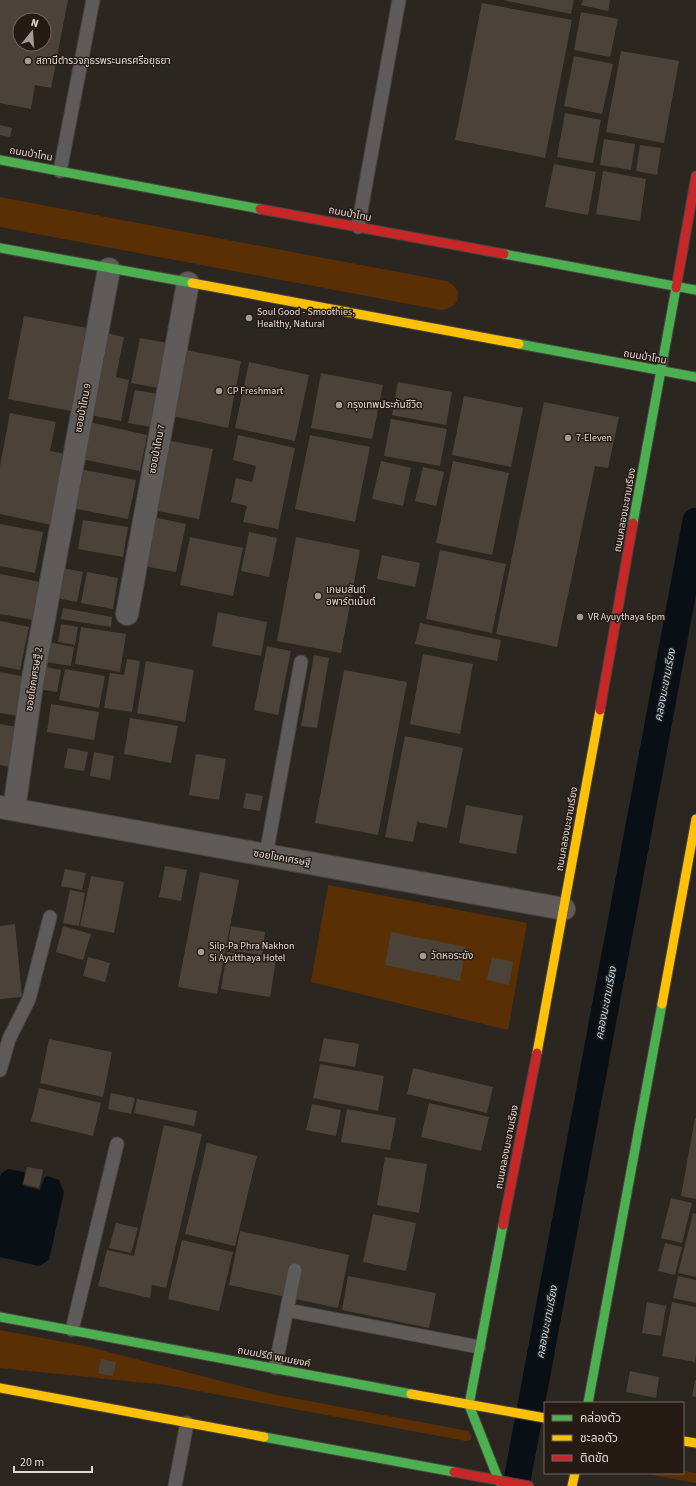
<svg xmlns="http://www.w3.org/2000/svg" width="696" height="1486" font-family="'Source Sans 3','Noto Sans Thai',sans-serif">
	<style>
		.green { fill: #5a2f04 }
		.water { fill: #081015 }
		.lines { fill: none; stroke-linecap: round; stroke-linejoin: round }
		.canal { stroke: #081015; stroke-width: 27 }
		.building { fill: #4b4339; fill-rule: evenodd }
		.lane-casing { stroke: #494340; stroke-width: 15 }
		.street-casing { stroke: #494340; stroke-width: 24 }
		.fast-casing { stroke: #494340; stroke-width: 11 }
		.slow-casing { stroke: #494340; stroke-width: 11 }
		.jam-casing { stroke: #494340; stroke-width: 11 }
		.lane { stroke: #5f5b58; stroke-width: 13 }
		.street { stroke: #5f5b58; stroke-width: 22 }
		.fast { stroke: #4caf50; stroke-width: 9 }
		.slow { stroke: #ffc107; stroke-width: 9 }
		.jam { stroke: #c62828; stroke-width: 9 }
		.poi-dot { fill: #a29b96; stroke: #261b14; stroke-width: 1.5 }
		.labels { text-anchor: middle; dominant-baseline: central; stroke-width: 3; stroke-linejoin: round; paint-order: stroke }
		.poi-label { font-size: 10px; fill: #e1dad5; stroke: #261b14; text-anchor: start }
		.street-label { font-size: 10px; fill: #e1dad5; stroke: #261b14 }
		.water-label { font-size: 11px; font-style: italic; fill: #b3def6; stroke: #261b14 }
	</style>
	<rect width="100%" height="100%" fill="#2c2621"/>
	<path class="green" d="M0,197l446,84c19,8 15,27 -5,29l-441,-83z
		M328,885l199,38 -19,107 -197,-48z
		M0,1330l85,16 187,48 196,37 4,5 -2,4 -4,1 -300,-56 -166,-17z
		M683,1471l13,2v10l-55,-10h42z"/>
	<path class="water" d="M8,1169l16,3 1,2 -3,11 2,1 16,4 4,-12 3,-2 12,4 5,12 -15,68 -10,6 -39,-9v-81l2,-3z"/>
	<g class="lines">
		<path class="canal" d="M516,1486l180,-965"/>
	</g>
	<path class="building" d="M0,0h68l-17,88 -16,-3 -4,24 -31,-6zM20,20h24v24h-24z
		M503,0h71l-3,14z
		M583,0h27l-2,11 -27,-6z
		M482,3l90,17 -27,138 -90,-18z
		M581,12l37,7 -8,38 -36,-7z
		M621,51l58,10 -15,82 -58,-11z
		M574,56l39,8 -11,50 -38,-8z
		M565,113l36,7 -8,43 -36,-6z
		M0,125l12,3 -2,9 -10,-2z
		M604,139l31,5 -4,26 -31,-5z
		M640,145l21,3 -4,27 -21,-4z
		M554,164l42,8 -8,43 -43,-8z
		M603,171l43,8 -6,42 -44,-7z
		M24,316l68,13 -16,83 -68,-13z
		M106,333l18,4 -8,40 13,3 -8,41 -32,-6z
		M140,338l27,5 -8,45 -28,-5z
		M186,350l55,11 -13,67 -56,-12z
		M249,362l60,13 -14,66 -60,-13z
		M321,373l62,12 -11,54 -61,-11z
		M398,382l54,10 -6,33 -54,-10z
		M135,390l23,4 -7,33 -23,-4z
		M464,396l59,12 -12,59 -59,-12z
		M544,402l75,15 -11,51 -13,-2 -38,181 -61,-13z
		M10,413l46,9 -6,29 20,4 -14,71 -56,-12v-48z
		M391,419l56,10 -7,37 -56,-10z
		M89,422l58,13 -7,36 -59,-12z
		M238,435l57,13 -17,81 -35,-7 4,-16 -16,-4 5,-24 16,4 4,-16 -23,-6z
		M310,435l60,12 -15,75 -60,-13z
		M166,440l47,9 -14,70 -47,-9z
		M381,461l30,7 -8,38 -31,-7z
		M453,461l56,12 -17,82 -56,-12z
		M423,467l21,5 -8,34 -21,-5z
		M80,469l56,11 -8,39 -56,-11z
		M153,517l33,7 -10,48 -33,-6z
		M83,520l45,7 -5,30 -45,-8z
		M0,524l43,8 -8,41 -35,-7z
		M249,532l28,6 -8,39 -28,-6z
		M190,537l53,11 -10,48 -53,-11z
		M296,537l64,13 -19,103 -64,-12z
		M440,550l66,14 -14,69 -66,-14z
		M382,555l38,8 -5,24 -38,-8z
		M62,568l21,4 -6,30 -21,-4z
		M87,572l31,6 -5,31 -32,-6z
		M0,574l40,8 -7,38 -33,-6z
		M63,608l49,9 -1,10 -50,-8z
		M218,612l49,10 -6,34 -49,-10z
		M0,621l29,6 -9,43 -20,-4z
		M420,623l81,17 -4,21 -82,-17z
		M61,624l17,3 -3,18 -17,-3z
		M81,627l45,7 -6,38 -45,-8z
		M47,642l27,5 -3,19 -26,-4z
		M267,646l24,5 -13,64 -24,-5z
		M423,654l50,10 -13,70 -50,-10z
		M314,655l15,3 -12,70 -16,-2z
		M127,659l13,2 -8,51 -28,-4 6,-35 14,2z
		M146,661l48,9 -9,52 -48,-9z
		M42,666l19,4 -4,22 -19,-3z
		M65,669l40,7 -6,32 -40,-8z
		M344,670l63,12 -29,153 -63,-12z
		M0,672l26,5 -8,39 -18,-3z
		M51,704l48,8 -5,28 -47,-8z
		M130,718l48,8 -7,37 -47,-9z
		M0,724l22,4 -8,40 -14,-3z
		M405,736l58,12 -16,80 -30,-6 -4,20 -28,-5z
		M68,748l20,4 -4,19 -20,-3z
		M94,752l20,4 -4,24 -20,-4z
		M196,754l30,5 -7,41 -30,-5z
		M246,793l17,3 -3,15 -17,-3z
		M466,805l57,11 -7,38 -57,-11z
		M165,866l22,4 -6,31 -22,-4z
		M65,869l21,4 -4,17 -21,-4z
		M200,872l39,8 -22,114 -39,-7z
		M91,876l33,6 -10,51 -34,-7z
		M70,890l15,3 -6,33 -16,-3z
		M15,924l7,73 -22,2v-73z
		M63,926l28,8 -8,26 -27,-8z
		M231,926l34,6 -3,23 -35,-5z
		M391,932l75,15 -6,34 -75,-16z
		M227,952l49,7 -6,38 -49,-8z
		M88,957l22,6 -5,19 -22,-6z
		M492,957l21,5 -4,23 -22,-5z
		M324,1038l35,6 -4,23 -36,-6z
		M49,1039l63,13 -9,45 -63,-14z
		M320,1064l64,12 -6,35 -65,-13z
		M413,1068l80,19 -6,26 -80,-19z
		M39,1088l62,15 -8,33 -62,-15z
		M111,1093l24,5 -4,16 -23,-5z
		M137,1099l60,12 -3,15 -60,-13z
		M429,1103l60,14 -8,34 -60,-14z
		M312,1104l29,6 -5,26 -30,-6z
		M347,1109l49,9 -6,32 -49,-8z
		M695,1118h1v81l-15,-3z
		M164,1125l38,9 -36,154 -14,-3 -2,13 -52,-12 9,-36 27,6z
		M207,1143l50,13 -22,90 -50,-12z
		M385,1157l42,7 -8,49 -42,-8z
		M27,1167l16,3 -4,18 -16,-4z
		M671,1198l21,5 -10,40 -21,-5z
		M693,1213l3,1v63l-18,-4z
		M373,1214l43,9 -10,48 -43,-9z
		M116,1223l22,5 -7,25 -22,-5z
		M240,1231l109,24 -11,53 -109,-23z
		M182,1240l51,12 -14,59 -51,-12z
		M665,1243l17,4 -7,28 -17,-4z
		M348,1276l88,17 -7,35 -87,-18z
		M678,1276l18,4v23l-23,-5z
		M647,1302l19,4 -5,30 -19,-3z
		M672,1302l24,5v48l-1,7 -33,-6z
		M101,1359l15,3 -3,14 -15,-3z
		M630,1371l29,6 -3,21 -30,-6z
		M695,1380h1v17l-4,-1z"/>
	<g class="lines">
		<g class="lane-casing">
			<path id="lane" d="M60,171l33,-171
				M358,227l41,-227
				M266,855l35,-193
				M0,1070l9,-31 20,-40 21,-82
				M287,1310l192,37
				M72,1330l45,-186
				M275,1368l20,-98
				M175,1486l12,-63"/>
		</g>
		<g class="street-casing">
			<path id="street" d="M127,614l61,-331
				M0,807l564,102
				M14,809l19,-131 76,-409"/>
		</g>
		<g class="fast-casing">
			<path id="fast" d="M0,160l260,49
				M0,248l192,35
				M504,254l192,36
				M519,344l177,33
				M633,523l43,-235
				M0,1317l411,77
				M588,1403l74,-399
				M264,1437l190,35
				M499,1481l-30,-76 34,-180"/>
		</g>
		<g class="slow-casing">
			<path id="slow" d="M192,283l327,61
				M662,1004l34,-185
				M537,1053l63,-343
				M0,1388l264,49
				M411,1394l134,24
				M683,1441l13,2
				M572,1486l3,-13"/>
		</g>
		<g class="jam-casing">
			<path id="jam" d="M260,209l244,45
				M676,288l20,-112
				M600,710l33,-187
				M503,1225l34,-172
				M454,1472l75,14"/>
		</g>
		<use href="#lane" class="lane"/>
		<use href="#street" class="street"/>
		<use href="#fast" class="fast"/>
		<use href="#slow" class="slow"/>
		<use href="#jam" class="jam"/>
	</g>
	<g class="poi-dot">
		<circle cx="28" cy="61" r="4"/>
		<circle cx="249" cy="318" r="4"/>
		<circle cx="219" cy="391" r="4"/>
		<circle cx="339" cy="405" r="4"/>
		<circle cx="568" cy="438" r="4"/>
		<circle cx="318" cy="596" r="4"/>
		<circle cx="580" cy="617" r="4"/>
		<circle cx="201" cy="952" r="4"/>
		<circle cx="423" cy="956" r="4"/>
	</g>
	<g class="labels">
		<g class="poi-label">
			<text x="36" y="61">สถานีตำรวจภูธรพระนครศรีอยุธยา</text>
			<text x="257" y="312">Soul Good - Smoothies,<tspan x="257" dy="12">Healthy, Natural</tspan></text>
			<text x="227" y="391">CP Freshmart</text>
			<text x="347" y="405">กรุงเทพประกันชีวิต</text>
			<text x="576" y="438">7-Eleven</text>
			<text x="326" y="590">เกษมสันต์<tspan x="326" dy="12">อพาร์ตเม้นต์</tspan></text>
			<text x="588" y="617">VR Ayuythaya 6pm</text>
			<text x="209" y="946">Silp-Pa Phra Nakhon<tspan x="209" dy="12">Si Ayutthaya Hotel</tspan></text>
			<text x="431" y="956">วัดหอระฆัง</text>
		</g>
		<g class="street-label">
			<text transform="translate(31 154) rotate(10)">ถนนป่าโทน</text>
			<text transform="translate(350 214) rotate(11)">ถนนป่าโทน</text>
			<text transform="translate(645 357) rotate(10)">ถนนป่าโทน</text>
			<text transform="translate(83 408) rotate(-79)">ซอยป่าโทน 9</text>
			<text transform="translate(157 449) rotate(-79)">ซอยป่าโทน 7</text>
			<text transform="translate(625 510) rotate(-80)">ถนนคลองมะขามเรียง</text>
			<text transform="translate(34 679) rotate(-81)">ซอยโชคเศรษฐี 2</text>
			<text transform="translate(567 829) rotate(-80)">ถนนคลองมะขามเรียง</text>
			<text transform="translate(282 858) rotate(10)">ซอยโชคเศรษฐี</text>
			<text transform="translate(507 1147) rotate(-79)">ถนนคลองมะขามเรียง</text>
			<text transform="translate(274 1357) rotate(11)">ถนนปรีดี พนมยงค์</text>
		</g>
		<g class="water-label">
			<text transform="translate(665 685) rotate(-79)">คลองมะขามเรียง</text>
			<text transform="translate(606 1003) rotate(-79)">คลองมะขามเรียง</text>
			<text transform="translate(547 1322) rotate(-79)">คลองมะขามเรียง</text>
		</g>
	</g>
	<rect x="544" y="1402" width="140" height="72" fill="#261b14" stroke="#716761"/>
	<rect x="552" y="1415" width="20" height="6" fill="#4caf50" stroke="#716761"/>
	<text x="580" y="1422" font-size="12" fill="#e1dad5">คล่องตัว</text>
	<rect x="552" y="1435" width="20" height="6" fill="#ffc107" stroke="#716761"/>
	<text x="580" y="1442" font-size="12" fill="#e1dad5">ชะลอตัว</text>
	<rect x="552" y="1455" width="20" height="6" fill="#c62828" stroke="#716761"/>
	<text x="580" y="1462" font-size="12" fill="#e1dad5">ติดขัด</text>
	<g transform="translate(32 32) rotate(17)"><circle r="19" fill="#261b14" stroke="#716761"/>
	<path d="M0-3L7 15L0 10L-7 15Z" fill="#a29b96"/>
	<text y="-6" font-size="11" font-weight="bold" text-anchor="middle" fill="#e1dad5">N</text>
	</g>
	<path d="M14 1466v6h78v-6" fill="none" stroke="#e1dad5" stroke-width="2"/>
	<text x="20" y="1466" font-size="12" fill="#e1dad5" stroke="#261b14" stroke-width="3" paint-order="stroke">20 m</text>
</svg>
